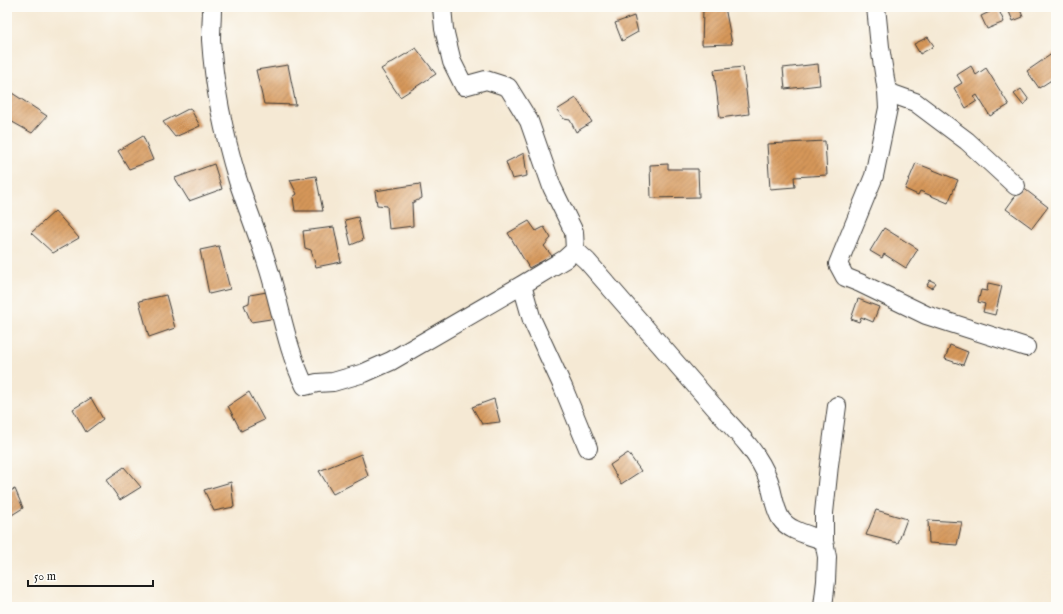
<svg xmlns="http://www.w3.org/2000/svg" width="1063" height="614" font-family="'IM FELL English',serif">
	<style>
		.building { fill: url(#building-hatch) }
		.lines { fill: none; stroke-linecap: round; stroke-linejoin: round }
		.street-casing { stroke: #3d3b38; stroke-width: 20 }
		.street { stroke: #fff; stroke-width: 18 }
	</style>
	<defs>
		<pattern id="building-hatch" width="6" height="6" patternUnits="userSpaceOnUse"><rect width="6" height="6" fill="#d6975a"/><path d="M-1 1l2-2M0 6l6-6M5 7l2-2" fill="none" stroke="#ad7a4a"/></pattern>
	</defs>
	<rect width="100%" height="100%" fill="#fdfcf7"/>
	<filter id="ink" filterUnits="userSpaceOnUse"><feTurbulence type="fractalNoise" baseFrequency=".025" numOctaves="2"/><feDisplacementMap in="SourceGraphic" scale="8" xChannelSelector="R" yChannelSelector="G"/><feConvolveMatrix kernelMatrix="1 2 1 2 8 2 1 2 1" color-interpolation-filters="sRGB"/></filter>
	<filter id="wash" filterUnits="userSpaceOnUse"><feTurbulence type="fractalNoise" baseFrequency=".012" numOctaves="4" result="noise"/><feDisplacementMap in="SourceGraphic" scale="16" xChannelSelector="R" yChannelSelector="G"/><feGaussianBlur stdDeviation="0.9" result="paint"/><feColorMatrix in="noise" values="0 0 0 0 0 0 0 0 0 0 0 0 0 0 0 0 0 1.4 0 .05"/><feComposite in="paint" operator="in"/></filter>
	<g filter="url(#wash)">
		<rect width="100%" height="100%" fill="#f5e9d4"/>
		<g id="blocks">
			<path class="building" d="M725,7l7,37 -30,1 1,-35z
				M1007,7h12l4,10 -10,4z
				M998,8l6,14 -17,7 -6,-13z
				M634,16l4,16 -16,9 -7,-18z
				M928,37l6,9 -14,8 -6,-10z
				M416,48l20,26 -36,23 -19,-28z
				M1056,51v26l-17,11 -12,-17z
				M818,64l2,21 -35,4 -2,-21z
				M288,65l8,40 -32,-1 -8,-34z
				M971,66l5,9 10,-7 23,37 -19,11 -13,-21 -3,2 3,4 -11,7 -12,-20 8,-5 -5,-8z
				M743,67l6,47 -29,4 -6,-48z
				M1021,89l8,11 -6,5 -9,-11z
				M12,93l35,23 -15,17 -25,-14v-20z
				M576,98l16,24 -16,10 -6,-12 -6,-1 -7,-9z
				M190,108l10,18 -25,11 -12,-15z
				M143,136l10,24 -24,9 -11,-18z
				M825,141l2,34 -33,2 1,10 -25,2 -3,-45z
				M524,153l3,23 -15,3 -6,-17z
				M916,163l42,17 -10,23 -28,-12 -2,4 -13,-6z
				M214,164l8,25 -33,12 -14,-23z
				M668,164v5h30l1,28 -48,1 -1,-33z
				M316,176l7,35h-28l-2,-14 4,-3 -7,-14z
				M420,184l2,14 -10,5 1,23 -24,3 -2,-23 -10,-1 -2,-14z
				M1022,187l26,20 -16,21 -26,-19z
				M55,211l24,27 -26,15 -22,-20z
				M358,217l5,23 -12,5 -6,-25z
				M529,221l7,10 8,-4 7,11 -7,8 8,10 -23,12 -21,-35z
				M334,227l7,35 -25,5 -5,-17 -6,-2 -2,-17z
				M884,228l34,21 -12,19 -22,-14 -2,4 -12,-7z
				M219,246l11,43 -21,5 -9,-44z
				M930,280l6,3 -4,5 -5,-3z
				M988,283l14,3 -7,29 -12,-3 2,-8 -7,-2 3,-12 6,1z
				M272,291l5,27 -26,4 -7,-17 5,-2 1,-8z
				M166,295l9,33 -26,9 -10,-36z
				M858,299l21,8 -6,15 -12,-5 -2,5 -8,-3z
				M950,345l18,7 -5,13 -18,-6z
				M249,392l15,28 -23,11 -13,-25z
				M91,398l12,21 -17,13 -13,-23z
				M494,399l6,23 -18,2 -10,-17z
				M628,453l13,18 -20,13 -11,-19z
				M361,454l7,22 -35,18 -14,-23z
				M124,467l17,20 -21,13 -14,-20z
				M231,482l3,25 -20,4 -10,-21z
				M15,489l8,19 -16,10v-26z
				M876,510l31,9 -9,24 -32,-8z
				M928,520l34,2 -5,23 -28,-2z"/>
		</g>
	</g>
	<g filter="url(#ink)">
		<use href="#blocks" fill-opacity="0" stroke="#3d3b38" stroke-width="1"/>
		<g class="lines">
			<g class="street-casing">
				<path id="street" d="M212,7c0,11 -1,22 -1,33 3,48 13,95 27,141 10,30 22,59 31,89 12,39 18,80 36,116l12,-3 16,-1 31,-9 27,-12 131,-76 43,-26 10,-9 -1,-18 -22,-45 -23,-66 -21,-34 -22,-7 -22,6 -12,-24 -8,-33 -2,-22
					M876,7l4,40 7,45 1,16 -14,68 -36,88 7,13 15,6 66,32 100,32
					M887,92l28,10 52,39 49,45
					M575,250l12,11 136,156c18,19 37,39 46,64 4,12 5,27 12,38 9,13 30,16 43,22l3,16 -1,24 -3,26
					M522,285l10,35 31,67 25,61
					M824,541v-28l5,-48 8,-59"/>
			</g>
			<use href="#street" class="street"/>
		</g>
	</g>
	<rect width="1063" height="614" fill="none" stroke="#fdfcf7" stroke-width="24"/>
	<path d="M28 580v6h125v-6" fill="none" stroke="#1c1c1c" stroke-width="2"/>
	<text x="34" y="580" font-size="12" fill="#1c1c1c" stroke="#fdfcf7" stroke-width="3" paint-order="stroke">50 m</text>
</svg>
